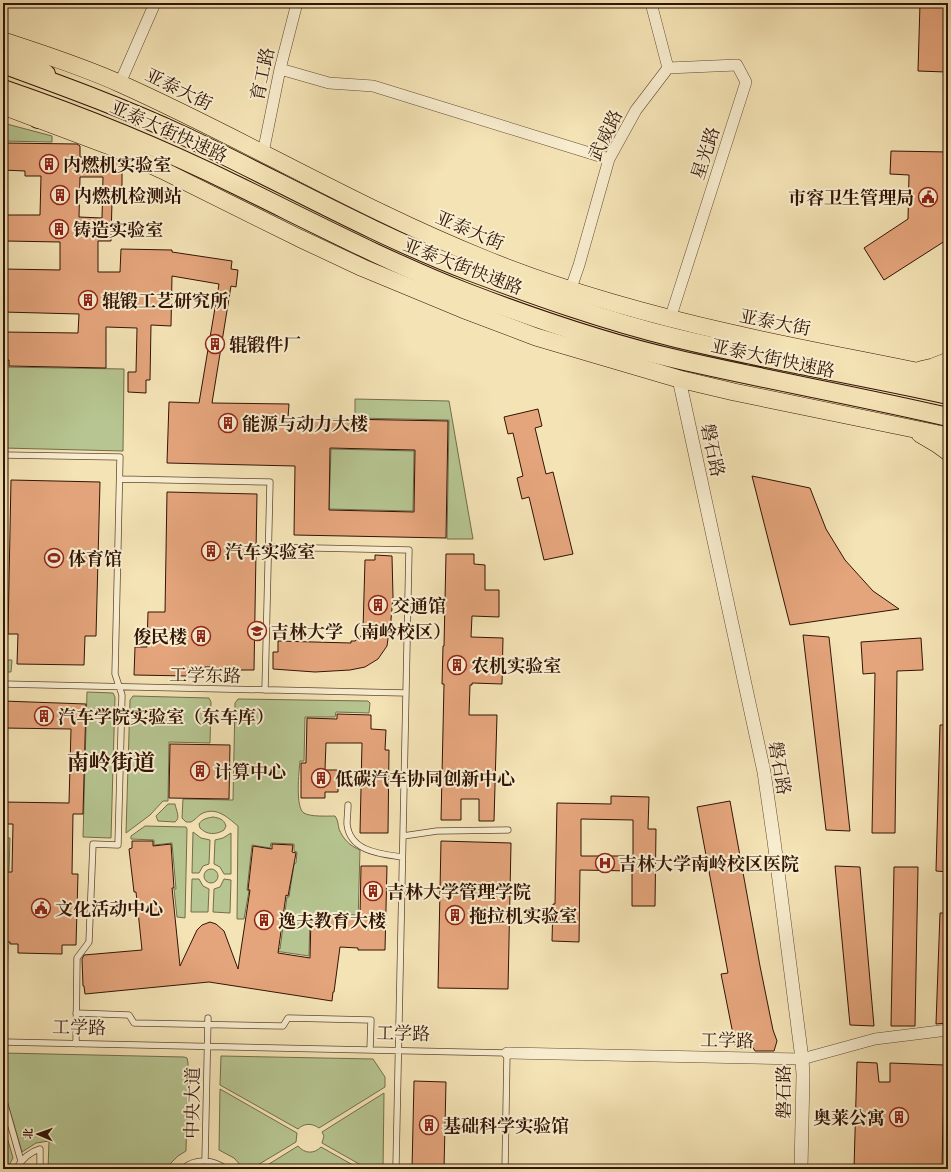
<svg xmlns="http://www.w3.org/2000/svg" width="951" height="1172" font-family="'EB Garamond','Noto Serif SC',serif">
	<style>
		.green { fill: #b6c591; stroke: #746c4b }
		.building { fill: #e5a57c; stroke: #321405; fill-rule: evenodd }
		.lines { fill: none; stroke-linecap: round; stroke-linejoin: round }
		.service-casing { stroke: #624831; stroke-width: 7 }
		.minor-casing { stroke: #624831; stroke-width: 12 }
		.tertiary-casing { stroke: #624831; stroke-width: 14 }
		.primary-casing { stroke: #321405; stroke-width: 18 }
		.trunk-casing { stroke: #321405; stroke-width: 20 }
		.service { stroke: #f8edcf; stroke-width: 5.5 }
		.minor { stroke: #f8edcf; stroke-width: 11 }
		.tertiary { stroke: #f8edcf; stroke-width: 13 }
		.primary { stroke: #f4e3b5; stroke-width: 17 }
		.trunk { stroke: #f4e3b5; stroke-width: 18 }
		.labels { text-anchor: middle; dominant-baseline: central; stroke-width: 4; stroke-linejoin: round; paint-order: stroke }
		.street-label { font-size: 18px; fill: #321405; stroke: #f8edcf }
		.poi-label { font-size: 18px; font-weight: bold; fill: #321405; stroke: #f8edcf; text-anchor: start }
		.district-label { font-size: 22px; font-weight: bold; fill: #321405; stroke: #f8edcf }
	</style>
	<rect width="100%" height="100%" fill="#f4e3b5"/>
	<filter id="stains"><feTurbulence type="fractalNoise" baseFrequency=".005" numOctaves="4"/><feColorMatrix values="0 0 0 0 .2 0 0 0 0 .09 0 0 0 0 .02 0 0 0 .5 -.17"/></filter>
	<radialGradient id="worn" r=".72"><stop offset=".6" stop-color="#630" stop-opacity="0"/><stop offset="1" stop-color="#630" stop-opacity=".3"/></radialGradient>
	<path class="green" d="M3,123l49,13v6l-49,-1z
		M3,367l121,2 -1,82 -120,-3z
		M355,399l94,2 24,138h-26l2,-119 -94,-2z
		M331,449l83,2 -1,60 -84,-2z
		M3,660h9l-1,12h-8z
		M87,692l26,1 2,4 -4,141 -28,-1z
		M133,696l76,2 2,4 -1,41 -41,-1 -1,59h-5l-13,14 -24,18 4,-133z
		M238,699l130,2 2,2 -1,10 -33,-1 -1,5h-30l-1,44h-4c-1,10 -5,47 4,52 6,4 23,3 31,3 3,4 3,8 4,13 4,10 11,17 21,21l-2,72 -1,-7 -40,-1 -1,3h-6l-1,39 -34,-5v-3l5,1 7,-52h2l5,-33 2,-1 1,-11 -3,-1v-7l-23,-1 -1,5 -18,-3 -5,45 2,1 -5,28h-7l1,-93c-11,-9 -22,-20 -37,-12 -3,2 -6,6 -10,8h-5l-4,-4 1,-19 50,1 2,-97z
		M168,804h7c1,6 6,14 0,18l-17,-1 -2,-5z
		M213,817c6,1 11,2 13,9l-2,4c-8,5 -17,5 -24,-2l-1,-4c3,-5 8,-6 14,-7z
		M145,826l41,1 1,2 -2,89 -8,-1 -3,-28h2l-4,-46 -18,2v-5l-23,-1v-3z
		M193,832l8,6 9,2 -1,24 -6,2 -4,7h-7z
		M231,833v41h-7l-4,-7 -6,-3 1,-24 8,-2z
		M3,838h7l-1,33h-5l-1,55z
		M204 876a7 7 0 1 1 14 0a7 7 0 1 1-14 0Z
		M192,879h7l4,7 6,3 -1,23h-17z
		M224,879l7,1 -1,33 -17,-1 1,-23 6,-2z
		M3,943l5,1 -2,88h-3z
		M3,1053l181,4 3,1 1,5 -2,88 -8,5 -13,13h-117l1,-28 -13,2 -14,9 -19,-65z
		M221,1056l152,3 12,18v10l-66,41c-7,-5 -15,-5 -21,1l-78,-44z
		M220,1089l77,44 -1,9 -45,27h-7l-10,-11 -15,-8z
		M384,1093l-1,76h-15l-46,-26 2,-7 -2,-4z
		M3,1123l10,35 -6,11h-4z
		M298,1146c7,8 16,8 23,1l39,22h-99z"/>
	<path class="building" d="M920,3h28l-2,69 -28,-1z
		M3,143l74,1 3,2v11l33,1 7,3v7h2v33h-10l-1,40h-13v31h22l1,-23 51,1v2l60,9 -1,8 7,1 -2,17 -5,-1 -19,117 77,1 -1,14 160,3 -2,117 -152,-3 1,-69 -128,-3 2,-61 30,1 20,-119 -47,-8 -1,50 -20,-1 -1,55h-4v13l-18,-1v-20h8l1,-44 -31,-1v41l-97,-2v-6h-6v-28l75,1 1,-19 -76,-2v-43l57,1v-28l-54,-1v-26h34l1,-39h-16v-5l-22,-1zM80,177h23l-1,41 -23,-1zM330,448l85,2 -1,62 -85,-2z
		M891,151l57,1v87l-64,41 -20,-32 44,-29 1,-44 -19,-1z
		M538,409l4,17 -7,2 11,46 7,-2 20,82 -29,6 -15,-63 -7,2 -5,-21 6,-2 -10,-43 -5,1 -4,-17z
		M752,476l58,12 16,41 19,31 28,31 26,18 -109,16z
		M11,480l89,2 -4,154h-11l-1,29 -67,-1 1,-30h-10z
		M167,492l90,2 -3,176h-31l-7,5 -3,-8h-24v9l-55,-1 1,-28h12l1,-35h17z
		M446,554h28v10l11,1v25h14v27l-27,-1 -1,21 32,1 -1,46 -30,-1v2h-2l-1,30h28l-3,106h-15v-22h-18v21h-20l3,-136h-2l1,-38h1z
		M375,555l17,1 1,41 -3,34h-1l-2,15 -9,13 -13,8 -15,3 -35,2 -42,-3v-17h5v-11l73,2v-2h4l7,-6v-5h1l2,-70h10z
		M803,635l26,2 21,194 -24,-1z
		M921,638l2,32 -26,1 -2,162h-23l3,-160 -12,1 -2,-32z
		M3,701l83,3 -3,110h-10l-1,60h6l-2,71h-14v9l-44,-1v-9h-8v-2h-6l2,-70h6l1,-48h-10v-22l66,1 2,-74 -68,-1z
		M337,714l34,1v14l15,1 -1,20h4l-1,83h-28l2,-90h-36l-1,27h17l-1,16h-3v6h-13v6h-24v-35h5l1,-45 30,1z
		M940,725h8v147l-12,-1z
		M170,744l60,1 -1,54 -60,-1z
		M611,796l38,1 -1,32h8l-1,77h-23v-35l-52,-1 -1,72 -27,-1 1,-37h2l2,-101 54,1zM581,819l52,1v36h-52z
		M730,801l30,165 13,64 4,11 -3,10h-19l-3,-5 -16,3 -15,-75 7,-1 -31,-166z
		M132,841h21v5l18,-2 3,44h-2l8,78 17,-36 5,-5 8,-3 6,2 8,7 14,38 12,-79h-2l5,-44 19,3v-5l21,1 -1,7 4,1 -8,43 -2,-1 -8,58 32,5 1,-40h7l-1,-3 43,1 1,-50h26l-2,84h-27v-2l-18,-1 -6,45h-1l-1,9 -123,-19 -124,12 -1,-8h-1l-1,-27 2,-4 58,-5 -6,-58h-2l-5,-43 3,-1z
		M441,841l70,2 -3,146 -70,-1z
		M835,866l25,1 14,159 -24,-1z
		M894,867h24l-3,159h-24z
		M940,913h8v110l-12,1z
		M857,1062l20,1 2,19h11v-19l54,2 -2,104h-88z
		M414,1081l32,1 -2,87h-32z"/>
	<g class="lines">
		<g class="service-casing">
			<path id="service" d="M3,455l117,2 -5,217 7,21 -4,150 -25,-1 -4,98 -12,16 -1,86
				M120,479l150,3 -5,208
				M268,547l141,3 -13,615
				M3,684l403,9
				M348,805c0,6 -1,13 -1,19 3,28 34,30 55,33
				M403,836l34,-5 71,-1
				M76,1013l53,2 5,8 149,3 5,-8 83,2 -1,30
				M3,1042l504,11 -2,116
				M3,1098l18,63
				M205,1161l3,-143
				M16,1169c6,-10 13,-17 24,-20v20
				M182,1169c14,-11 31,-10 44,0"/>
		</g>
		<g class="minor-casing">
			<path id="minor" d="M668,68l69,-3 9,17 -76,237
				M280,69l49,14 44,3 236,73
				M120,83l35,-80
				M263,153l17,-84 17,-66
				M570,291l9,-26 30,-106 27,-49 32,-42 -17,-65
				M507,1053l295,6 73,-20 73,-9"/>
		</g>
		<g class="tertiary-casing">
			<path id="tertiary" d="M679,379l85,393 10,69 28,218 1,16 -2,94"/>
		</g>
		<g class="primary-casing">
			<path id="primary" d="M7,42c39,13 77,25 114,42 123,55 239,125 364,175 79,32 162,55 246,74 72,17 145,29 217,45
				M3,106l112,42 47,22 137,68 64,30 99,41 74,28 143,42 55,13 214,44
				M920,370l13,-3 15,-6
				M920,434l17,10 11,8"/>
		</g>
		<g class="trunk-casing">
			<path id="trunk" d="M3,44l16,9 27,21
				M3,64c60,22 121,44 179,71 96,45 188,98 287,136 67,25 137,50 207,67 90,22 182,37 272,57
				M3,89c79,27 158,59 233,96 76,37 150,76 229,107 68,26 140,51 211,67 91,21 182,37 272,58
				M38,119l37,1"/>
		</g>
		<use href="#service" class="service"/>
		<use href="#minor" class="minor"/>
		<use href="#tertiary" class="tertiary"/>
		<use href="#primary" class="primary"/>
		<use href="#trunk" class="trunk"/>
	</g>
	<defs>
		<g id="building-ring" transform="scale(1)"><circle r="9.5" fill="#f8edcf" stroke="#8f2418" stroke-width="1.5"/><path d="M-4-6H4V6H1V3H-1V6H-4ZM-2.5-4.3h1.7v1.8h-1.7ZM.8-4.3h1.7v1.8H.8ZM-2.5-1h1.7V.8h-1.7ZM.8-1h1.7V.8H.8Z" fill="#8f2418"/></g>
		<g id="civic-ring" transform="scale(1)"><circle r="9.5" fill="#f8edcf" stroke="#8f2418" stroke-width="1.5"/><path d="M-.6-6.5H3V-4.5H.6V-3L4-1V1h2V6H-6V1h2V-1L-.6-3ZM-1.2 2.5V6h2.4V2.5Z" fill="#8f2418"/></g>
		<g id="stadium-ring" transform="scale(1)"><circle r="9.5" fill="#f8edcf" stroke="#8f2418" stroke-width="1.5"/><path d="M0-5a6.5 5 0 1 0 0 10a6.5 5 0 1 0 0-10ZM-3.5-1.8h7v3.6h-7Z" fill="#8f2418"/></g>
		<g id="university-ring" transform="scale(1)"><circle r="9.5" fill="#f8edcf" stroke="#8f2418" stroke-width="1.5"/><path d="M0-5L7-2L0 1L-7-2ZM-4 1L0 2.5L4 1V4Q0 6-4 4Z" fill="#8f2418"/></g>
		<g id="hospital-ring" transform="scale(1)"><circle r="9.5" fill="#f8edcf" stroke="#8f2418" stroke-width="1.5"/><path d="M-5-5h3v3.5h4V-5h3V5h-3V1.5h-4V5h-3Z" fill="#8f2418"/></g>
	</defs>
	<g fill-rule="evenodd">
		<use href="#building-ring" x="49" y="164"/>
		<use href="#building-ring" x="60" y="195"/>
		<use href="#civic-ring" x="928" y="197"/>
		<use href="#building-ring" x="59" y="229"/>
		<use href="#building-ring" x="88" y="300"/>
		<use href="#building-ring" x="215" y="344"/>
		<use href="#building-ring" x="228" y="423"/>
		<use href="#building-ring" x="211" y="551"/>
		<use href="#stadium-ring" x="54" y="558"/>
		<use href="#building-ring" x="378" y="605"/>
		<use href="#university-ring" x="257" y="631"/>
		<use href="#building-ring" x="201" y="636"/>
		<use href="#building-ring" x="457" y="665"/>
		<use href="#building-ring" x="44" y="716"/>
		<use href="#building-ring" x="200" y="771"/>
		<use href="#building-ring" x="321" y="778"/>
		<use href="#hospital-ring" x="605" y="863"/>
		<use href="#building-ring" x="373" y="891"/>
		<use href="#civic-ring" x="41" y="908"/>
		<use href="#building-ring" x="455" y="915"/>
		<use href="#building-ring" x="264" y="920"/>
		<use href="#building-ring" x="899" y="1117"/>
		<use href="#building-ring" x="429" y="1125"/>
	</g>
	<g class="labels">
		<g class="street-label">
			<text transform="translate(262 74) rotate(-78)">育工路</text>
			<text transform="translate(179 89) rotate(26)">亚泰大街</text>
			<text transform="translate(169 131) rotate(24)">亚泰大街快速路</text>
			<text transform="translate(605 135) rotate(-64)">武威路</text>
			<text transform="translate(705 153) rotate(-72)">星光路</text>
			<text transform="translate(470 230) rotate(23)">亚泰大街</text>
			<text transform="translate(463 266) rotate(21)">亚泰大街快速路</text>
			<text transform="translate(775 322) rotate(11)">亚泰大街</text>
			<text transform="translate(773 358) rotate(12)">亚泰大街快速路</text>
			<text transform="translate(713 450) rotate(78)">磐石路</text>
			<text transform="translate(205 675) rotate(1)">工学东路</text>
			<text transform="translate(780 768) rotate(80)">磐石路</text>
			<text transform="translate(79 1027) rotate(1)">工学路</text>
			<text transform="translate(403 1033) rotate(1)">工学路</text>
			<text transform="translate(727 1040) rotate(1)">工学路</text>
			<text transform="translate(783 1092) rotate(-90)">磐石路</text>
			<text transform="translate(192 1103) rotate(-89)">中央大道</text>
		</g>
		<g class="poi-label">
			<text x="63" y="164">内燃机实验室</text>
			<text x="74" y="195">内燃机检测站</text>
			<text x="914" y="197" text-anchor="end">市容卫生管理局</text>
			<text x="73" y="229">铸造实验室</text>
			<text x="102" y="300">辊锻工艺研究所</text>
			<text x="229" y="344">辊锻件厂</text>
			<text x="242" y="423">能源与动力大楼</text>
			<text x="225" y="551">汽车实验室</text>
			<text x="68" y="558">体育馆</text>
			<text x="392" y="605">交通馆</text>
			<text x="271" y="631">吉林大学（南岭校区）</text>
			<text x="187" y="636" text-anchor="end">俊民楼</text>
			<text x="471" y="665">农机实验室</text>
			<text x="58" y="716">汽车学院实验室（东车库）</text>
			<text x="214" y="771">计算中心</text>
			<text x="335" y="778">低碳汽车协同创新中心</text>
			<text x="619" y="863">吉林大学南岭校区医院</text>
			<text x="387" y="891">吉林大学管理学院</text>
			<text x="55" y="908">文化活动中心</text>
			<text x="469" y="915">拖拉机实验室</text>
			<text x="278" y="920">逸夫教育大楼</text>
			<text x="885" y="1117" text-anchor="end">奥莱公寓</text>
			<text x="443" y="1125">基础科学实验馆</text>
		</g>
		<g class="district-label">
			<text x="111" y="762">南岭街道</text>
		</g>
	</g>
	<rect width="951" height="1172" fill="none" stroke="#f4e3b5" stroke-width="16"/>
	<rect x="4" y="4" width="943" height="1164" fill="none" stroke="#321405" stroke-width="2"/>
	<rect x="8" y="8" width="935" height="1156" fill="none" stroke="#321405"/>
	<g transform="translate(38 1134) rotate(272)" stroke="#f8edcf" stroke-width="3" paint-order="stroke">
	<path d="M0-3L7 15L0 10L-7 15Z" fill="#321405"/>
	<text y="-6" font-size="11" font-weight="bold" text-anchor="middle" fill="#321405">北</text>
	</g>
	<rect width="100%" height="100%" filter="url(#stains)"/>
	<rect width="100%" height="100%" fill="url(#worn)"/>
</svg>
